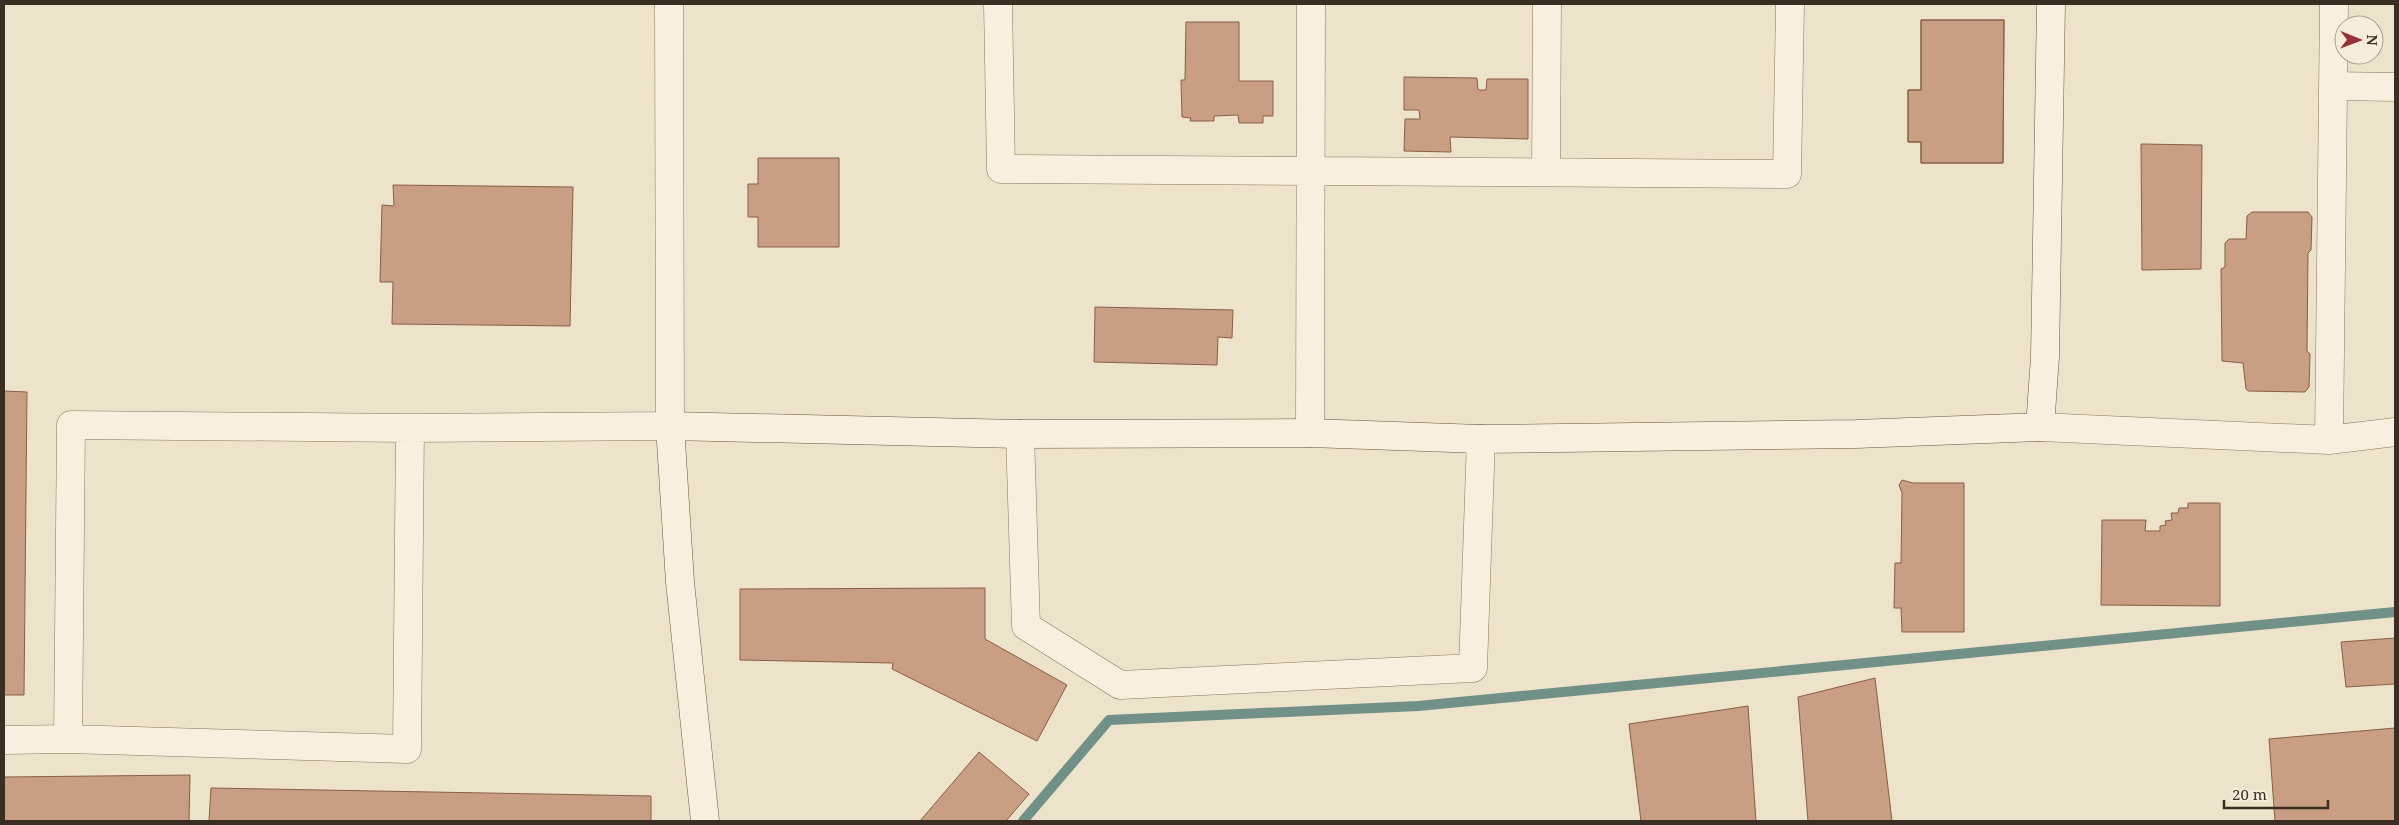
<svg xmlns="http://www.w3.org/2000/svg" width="2399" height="825" font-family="'Noto Serif',serif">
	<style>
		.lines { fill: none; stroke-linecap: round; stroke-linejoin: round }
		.stream { stroke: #719088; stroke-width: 10 }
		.building { fill: #c99e82; stroke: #875f46 }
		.street-casing { stroke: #89755f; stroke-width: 29 }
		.secondary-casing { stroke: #6b5642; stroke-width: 29 }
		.street { stroke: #f8efde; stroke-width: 28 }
		.secondary { stroke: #f8efde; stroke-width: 28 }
	</style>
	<rect width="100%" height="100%" fill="#ede2ca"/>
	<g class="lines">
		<path class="stream" d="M1023,821l86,-101 309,-14 977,-94"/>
	</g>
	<path class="building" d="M1921,20h83l-1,143h-82v-21h-13v-52h13z
		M1921,20h83l-1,143h-82v-21h-13v-52h13z
		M1186,22h53v59h34v35h-10v7h-24l-1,-8 -24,1v5h-24l1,-3 -9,-1 -1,-37h4z
		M1404,77l73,1 1,12h8l1,-11h41v60l-78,-2 1,15 -47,-1 1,-32h15l-1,-9h-15z
		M2141,144l61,1 -1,124 -59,1z
		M758,158h81v89h-81v-30h-10v-33h10z
		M393,185l180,2 -3,139 -178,-2 1,-42h-13l2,-77 12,1z
		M2252,212h56l4,5 -1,33 -3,3 -1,98 3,3 -1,33 -4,5 -57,-1 -2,-2 -3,-26 -21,-2 -1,-92 4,-2v-24l4,-4h17l1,-23z
		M1095,307l138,3 -1,28 -14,-1 -1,28 -123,-3z
		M4,391l23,1 -3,303h-20z
		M1902,480l11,3h51v149h-62l-1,-24h-7l1,-45h6l1,-70 -3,-8z
		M2188,503h32v103l-119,-1 1,-85h44l-1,11h15v-5l6,-1 -1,-4 7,-1 -1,-7h7l1,-5h9z
		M985,588v51l82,46 -30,56 -145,-72 1,-6 -153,-3v-71z
		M2395,638v46l-49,3 -5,-45z
		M1875,678l17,143h-84l-10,-124z
		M1748,706l8,115h-115l-12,-97z
		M2395,728v93h-120l-6,-82z
		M979,752l50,42 -23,27h-86z
		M190,775l-1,46h-185v-44z
		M211,788l440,8v25h-442z"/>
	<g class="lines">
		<g class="street-casing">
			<path id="street" d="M998,4l3,165 786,5 3,-170
				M2333,86l62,1
				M1546,172l1,-168
				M2040,427l289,13 5,-436
				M1310,433l1,-429
				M1020,434l6,192 94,59 353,-17 8,-229
				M2329,440l66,-8
				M68,739l3,-314 339,3
				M4,740l64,-1 339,10 3,-321 260,-2 -1,-422"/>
		</g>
		<g class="secondary-casing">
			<path id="secondary" d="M705,821l-25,-239 -10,-156 350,8 290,-1 171,6 375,-5 184,-7 5,-70 6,-353"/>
		</g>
		<use href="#street" class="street"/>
		<use href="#secondary" class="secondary"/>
	</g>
	<rect width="2399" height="825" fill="none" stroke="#3a2d22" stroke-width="10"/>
	<g transform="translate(2359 40) rotate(91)"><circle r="24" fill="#f5ecda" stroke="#aaa090"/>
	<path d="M0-4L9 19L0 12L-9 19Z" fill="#953235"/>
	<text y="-8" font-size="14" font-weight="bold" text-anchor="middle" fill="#3a2d22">N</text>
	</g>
	<path d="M2224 800v8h104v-8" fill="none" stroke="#3a2d22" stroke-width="2.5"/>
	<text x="2232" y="800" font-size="15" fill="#3a2d22" stroke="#f5ecda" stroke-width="4" paint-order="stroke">20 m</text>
</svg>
